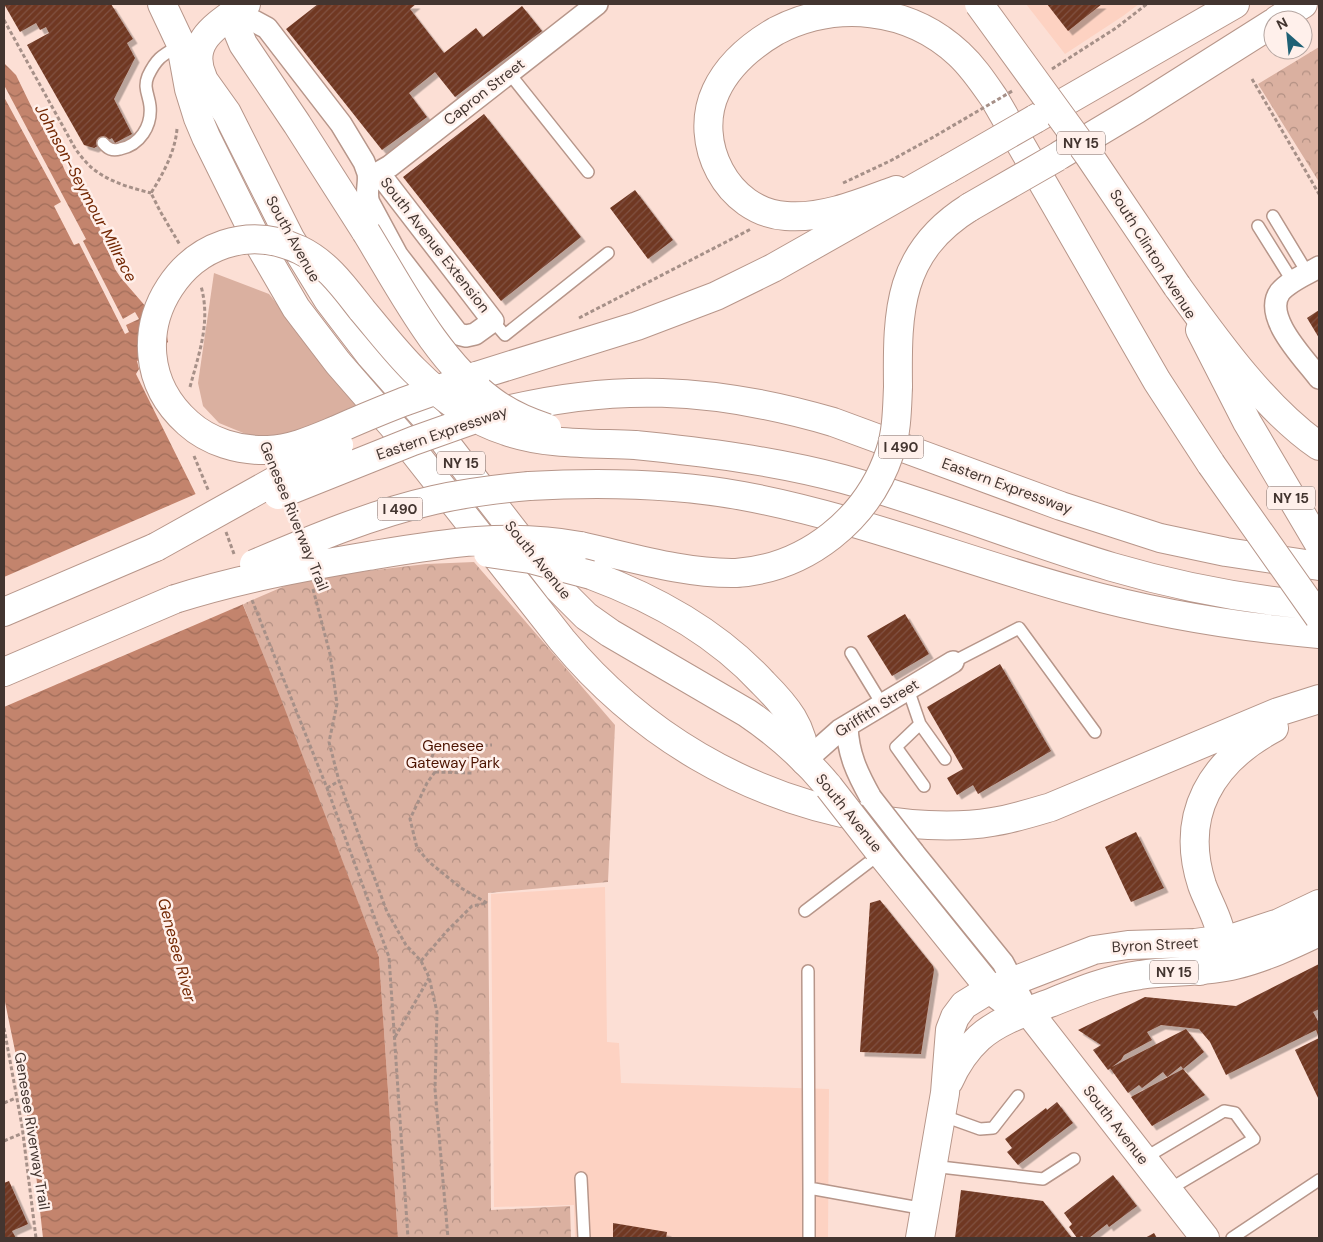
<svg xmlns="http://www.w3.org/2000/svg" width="1323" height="1242" font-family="'DM Sans',sans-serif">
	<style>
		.built { fill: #fdd2c2 }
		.forest { fill: url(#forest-crowns) }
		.pitch { fill: #dab0a0 }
		.water { fill: url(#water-waves) }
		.pier { fill: #fcdfd5 }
		.building { fill: url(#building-hatch); filter: url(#shadow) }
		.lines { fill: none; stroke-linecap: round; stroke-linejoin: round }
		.lane-casing { stroke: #b7968a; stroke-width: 14 }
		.street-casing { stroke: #b7968a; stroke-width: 24 }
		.secondary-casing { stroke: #b7968a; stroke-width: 30 }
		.primary-casing { stroke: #b7968a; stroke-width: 30 }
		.highway-casing { stroke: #b7968a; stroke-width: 30 }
		.path { stroke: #a69088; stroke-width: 3; stroke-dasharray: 4 2.5; stroke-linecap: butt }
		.lane { stroke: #fff; stroke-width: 11 }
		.street { stroke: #fff; stroke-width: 21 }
		.secondary { stroke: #fff; stroke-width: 28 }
		.primary { stroke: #fff; stroke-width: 28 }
		.highway { stroke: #fff; stroke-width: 28 }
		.street-bridge-casing { stroke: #b7968a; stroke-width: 24; stroke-linecap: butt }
		.primary-bridge-casing { stroke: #b7968a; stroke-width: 30; stroke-linecap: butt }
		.highway-bridge-casing { stroke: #b7968a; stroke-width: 30; stroke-linecap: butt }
		.path-bridge { stroke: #a69088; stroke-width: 3; stroke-dasharray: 4 2.5; stroke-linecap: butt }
		.street-bridge { stroke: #fff; stroke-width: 21 }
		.primary-bridge { stroke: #fff; stroke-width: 28 }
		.highway-bridge { stroke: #fff; stroke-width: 28 }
		.labels { text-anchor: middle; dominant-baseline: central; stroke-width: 5; stroke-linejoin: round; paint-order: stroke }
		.shield { fill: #fff0eb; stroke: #7b6d68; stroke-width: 1 }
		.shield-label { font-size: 14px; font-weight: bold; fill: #433530 }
		.street-label { font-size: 15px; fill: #433530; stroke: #fff0eb }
		.park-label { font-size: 15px; fill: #4c1300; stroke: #fff0eb }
		.water-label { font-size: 16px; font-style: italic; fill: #742804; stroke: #fff0eb }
	</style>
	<defs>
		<pattern id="forest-crowns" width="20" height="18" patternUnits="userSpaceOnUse" patternTransform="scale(1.25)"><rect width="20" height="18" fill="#dab0a0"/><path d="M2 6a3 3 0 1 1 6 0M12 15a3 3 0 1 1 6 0" fill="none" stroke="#b29083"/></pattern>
		<pattern id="water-waves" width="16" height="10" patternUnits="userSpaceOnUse" patternTransform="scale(1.25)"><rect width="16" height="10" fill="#c3846d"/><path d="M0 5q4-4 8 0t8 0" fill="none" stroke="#a06d5a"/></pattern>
		<pattern id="building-hatch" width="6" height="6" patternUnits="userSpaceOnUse" patternTransform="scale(1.25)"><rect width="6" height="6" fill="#6f3722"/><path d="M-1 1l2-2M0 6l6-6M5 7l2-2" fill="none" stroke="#815342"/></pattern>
		<filter id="shadow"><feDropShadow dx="4.5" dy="4.5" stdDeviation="0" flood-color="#0004"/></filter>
	</defs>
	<rect width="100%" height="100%" fill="#fcdfd5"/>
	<path class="built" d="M1026,4h113l-16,12 -58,38z
		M605,887l2,155 12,1 2,40 208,6 -1,149h-253l-1,-33 -80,2 -3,-313z"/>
	<path class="forest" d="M1319,47v135l-61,-98z
		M474,562l141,163 -7,157 -120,11 3,317 79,-4 1,32h-173l-19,-281 -136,-353 51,-22 39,-7 93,-11z"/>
	<path class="pitch" d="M214,273l55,21 91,113 -68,31 -39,-1 -34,-14 -16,-17 -5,-23z"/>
	<path class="water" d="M4,63l12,12 17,35 28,51 4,10 32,50 18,48 6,9 45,52 2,12 -10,9 -21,10 2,8 -3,5 74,149 71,176 98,258 19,281h-355l-9,-82 -14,-81 -16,-78v-900l57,105 -7,4 20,39 5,-2 46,91 4,-2 -3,-7 13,-6 -4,-7 -12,7 -40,-78 3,-2 -82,-154z"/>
	<path class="pier" d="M198,493l14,29 34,81 -242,104v-130z"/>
	<path class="building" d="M4,4h107l22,35 -6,4 8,15 -21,41 18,35 -17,9 -3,-5 -18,10 -10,-3 -57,-100 22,-12 -3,-6 -6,3 -4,-7 -16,9z
		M318,4h98l-6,5 34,44 32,-25 7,9 39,-31 20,25 -87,66 -20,-25 -26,21 18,24 -45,33 -96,-121z
		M1047,4h55l-34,27z
		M484,114l97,123 -80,64 -98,-124z
		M635,190l38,50 -25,19 -38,-51z
		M1319,310v28l-12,-20z
		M905,614l24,40 -37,22 -25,-40z
		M1000,664l51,87 -73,43 -5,-9 -16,10 -10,-17 16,-9 -36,-62z
		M1136,832l28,56 -33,14 -26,-55z
		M880,900l53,66 1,4 -13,84 -61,-2 10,-149z
		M1319,964v45l-6,3 6,11v15l-3,-8 -90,45 -16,-33 -11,-13 -38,-4 -14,7 5,8 -28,15 -3,5 -13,10 -15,-20 8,-5 -23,-15 67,-33 91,9z
		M1186,1029l18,23 -21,17 -2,-3 -14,11 -4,-5 -21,16 -3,-3 -11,8 -18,-25z
		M1319,1038v62l-24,-50z
		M1183,1069l22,26 -53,31 -21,-29z
		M1057,1102l16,21 -55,42 -11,-13 5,-4 -7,-9 41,-31 1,2z
		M1113,1175l24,31 -28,21 -2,-3 -18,14h-5l-2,-2 -5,2 -8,-11 3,-3 -8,-11z
		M9,1181l19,43 -16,7 4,7h-12v-55z
		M961,1190l82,11 29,37h-117z
		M613,1223l54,9 -1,6h-53z
		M1154,1233l3,5h-12z"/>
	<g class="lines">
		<g class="lane-casing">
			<path id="lane" d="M509,73l79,99
				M103,143c5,6 9,8 17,6 20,-4 32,-23 30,-43 -1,-11 -7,-18 -2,-30 9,-19 15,-21 32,-31
				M1273,216l35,58
				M1258,226l35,56
				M493,321l12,14 103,-82
				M851,653l31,51
				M953,662l66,-34 76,104
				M908,689l12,35 -24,23 28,39
				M920,724l25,35
				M805,911l76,-58
				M808,971l1,217 116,21
				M941,1115l39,14 13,-1 25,-32
				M1143,1159l81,-48 11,2 19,26 -86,51
				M932,1166l111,13 31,-20
				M581,1178l3,60
				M809,1188v50
				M1232,1238l87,-58"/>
		</g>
		<g class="street-casing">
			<path id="street" d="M231,15l23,6 13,7 74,96 23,38 4,11c2,10 -3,20 1,30l28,52 61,79 8,2 9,-2 18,-13 -114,-148
				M369,178l21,-12 207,-162
				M1319,267c-12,7 -30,14 -39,25 -18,25 25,67 39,86
				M847,726c1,28 10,47 24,72
				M805,761l35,-31 113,-68
				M914,853l89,110 25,48"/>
		</g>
		<g class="secondary-casing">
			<path id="secondary" d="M1028,1011l177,227"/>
		</g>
		<g class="primary-casing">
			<path id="primary" d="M162,4l25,53 40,56 63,125 38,62 42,55 61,69 127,164 28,28 24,17 137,80c31,21 58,45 82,74
				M203,78c-18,-38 18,-55 43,-74
				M1035,119l200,-115
				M896,190c-35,13 -73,29 -110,26 -59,-4 -94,-74 -70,-125 12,-26 36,-46 60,-60 60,-31 133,-24 183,23 14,13 24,28 35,44l163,283 54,83
				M1200,330l47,92 72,122
				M878,850l113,140 13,10
				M949,1081c7,-16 17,-31 30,-43 20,-18 47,-26 71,-35 30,-12 59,-24 90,-28 32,-5 64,-2 95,-10 29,-7 57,-20 84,-33
				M920,1238l25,-145 5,-63 5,-13 9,-12 21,-13 109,-42 34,-5 67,-2 38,-5 46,-15 40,-19"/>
		</g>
		<g class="highway-casing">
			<path id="highway" d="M231,15l12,29 54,80 69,108
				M1277,20l26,-16
				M181,45l8,44 9,29 8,19 54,109 36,62 42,55 61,70 163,207c78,94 184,157 305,178 41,7 84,11 125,4 20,-3 39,-9 59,-15l227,-95 41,-13
				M1060,155l77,-46 136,-86
				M1177,286c39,54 88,123 142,160
				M476,376l161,-50 79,-30 57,-28 175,-99
				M898,387c-1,-77 0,-135 72,-180
				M491,414c120,-32 223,-27 342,8l228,84 99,32 66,14 93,14
				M635,445c70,7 140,16 208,34 91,25 179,61 269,88 68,20 137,33 207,39
				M529,486c72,-4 143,-3 214,10 114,21 225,66 336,96 79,22 159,35 240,42
				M580,546c50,11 105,28 156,27
				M591,575c65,24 125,57 172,108 23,23 41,44 42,78
				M4,612l152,-65
				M4,672l171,-73
				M1200,971c9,-5 19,-9 21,-20 4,-23 -12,-46 -19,-66 -23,-71 10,-124 72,-157"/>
		</g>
		<path class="path" d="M4,20l72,130c5,6 10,13 16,18 17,14 39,20 59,25
			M1052,69l64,-41 31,-24
			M1252,79l67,115
			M177,129c-2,23 -14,45 -26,64l9,18 20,34
			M843,183l47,-22 40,-22
			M579,318l172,-89
			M190,387c9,-34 21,-65 11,-101
			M194,456l15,36
			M226,532l8,22
			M313,589l17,65 7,50 -8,38 10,39 48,131 19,33 15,16 8,16 8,35 -2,77 13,149
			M252,600l75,188 62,169 19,281
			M435,772l37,1
			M327,788l12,-7
			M487,903l-26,-15 -32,-26 -12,-14 -7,-29 17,-36 8,-11 -4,-12 4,-12 57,-3
			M421,961l25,-29 26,-26 15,-3
			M4,1028l18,98 14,112
			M395,1037l34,-59
			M4,1103l12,-5
			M4,1141l19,-8"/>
		<use href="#lane" class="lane"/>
		<use href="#street" class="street"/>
		<use href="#secondary" class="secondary"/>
		<use href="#primary" class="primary"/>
		<use href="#highway" class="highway"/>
		<g class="street-bridge-casing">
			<path id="street-bridge" d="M871,798l43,55"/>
		</g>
		<g class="primary-bridge-casing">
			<path id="primary-bridge" d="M979,4l109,150 89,132
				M948,169l87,-50
				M1211,464l108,153
				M829,787l49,63"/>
		</g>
		<g class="highway-bridge-casing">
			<path id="highway-bridge" d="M970,207l87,-50
				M366,232c35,57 71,129 126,169 16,12 36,21 55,27
				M476,376l-73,26c-23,9 -45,18 -67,28 -22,9 -44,19 -68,20 -29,1 -59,-8 -80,-27 -90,-80 4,-224 112,-173 27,13 44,37 62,60 17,20 33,41 52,60 26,26 56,50 92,61 40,14 86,12 129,14
				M278,495l135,-54 62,-22
				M156,547l183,-102
				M488,553l42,6 61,16
				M254,564c59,-25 118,-50 180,-64 31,-7 63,-11 95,-14
				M736,573c71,-5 132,-54 154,-121 7,-21 7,-43 8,-65
				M175,599c63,-20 128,-32 193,-43 72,-12 139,-24 212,-10"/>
		</g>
		<path class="path-bridge" d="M930,139l84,-49"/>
		<use href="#street-bridge" class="street-bridge"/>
		<use href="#primary-bridge" class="primary-bridge"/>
		<use href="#highway-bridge" class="highway-bridge"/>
	</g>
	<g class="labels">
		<g class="shield">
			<rect x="1057" y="131.5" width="48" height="23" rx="4"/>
			<rect x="878.5" y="435.5" width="45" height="23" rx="4"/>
			<rect x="437" y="451.5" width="48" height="23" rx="4"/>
			<rect x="1267" y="486.5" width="48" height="23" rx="4"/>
			<rect x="377.5" y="497.5" width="45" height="23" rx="4"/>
			<rect x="1150" y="960.5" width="48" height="23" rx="4"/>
		</g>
		<g class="shield-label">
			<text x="1081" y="143">NY 15</text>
			<text x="901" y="447">I 490</text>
			<text x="461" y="463">NY 15</text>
			<text x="1291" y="498">NY 15</text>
			<text x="400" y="509">I 490</text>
			<text x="1174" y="972">NY 15</text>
		</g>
		<g class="street-label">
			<text transform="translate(484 92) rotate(-38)">Capron Street</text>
			<text transform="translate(293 239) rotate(61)">South Avenue</text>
			<text transform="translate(435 245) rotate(52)">South Avenue Extension</text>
			<text transform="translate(1153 254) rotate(58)">South Clinton Avenue</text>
			<text transform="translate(442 433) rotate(-19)">Eastern Expressway</text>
			<text transform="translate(1007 486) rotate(20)">Eastern Expressway</text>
			<text transform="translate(294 516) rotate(68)">Genesee Riverway Trail</text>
			<text transform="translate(538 560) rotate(51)">South Avenue</text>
			<text transform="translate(877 708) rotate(-32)">Griffith Street</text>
			<text transform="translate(849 813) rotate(51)">South Avenue</text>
			<text transform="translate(1155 945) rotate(-3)">Byron Street</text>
			<text transform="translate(1116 1125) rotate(52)">South Avenue</text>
			<text transform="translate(32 1131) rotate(81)">Genesee Riverway Trail</text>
		</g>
		<g class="park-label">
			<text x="453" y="746">Genesee<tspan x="453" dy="17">Gateway Park</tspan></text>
		</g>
		<g class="water-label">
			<text transform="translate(86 193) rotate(62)">Johnson-Seymour Millrace</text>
			<text transform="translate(177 950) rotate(75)">Genesee River</text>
		</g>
	</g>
	<rect width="1323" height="1242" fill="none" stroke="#433530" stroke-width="10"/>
	<g transform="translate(1288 35) rotate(333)"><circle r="24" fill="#fff0eb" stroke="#b4a5a0"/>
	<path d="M0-4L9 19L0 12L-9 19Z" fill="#1f6175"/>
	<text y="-8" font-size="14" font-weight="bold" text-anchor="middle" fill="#433530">N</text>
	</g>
</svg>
